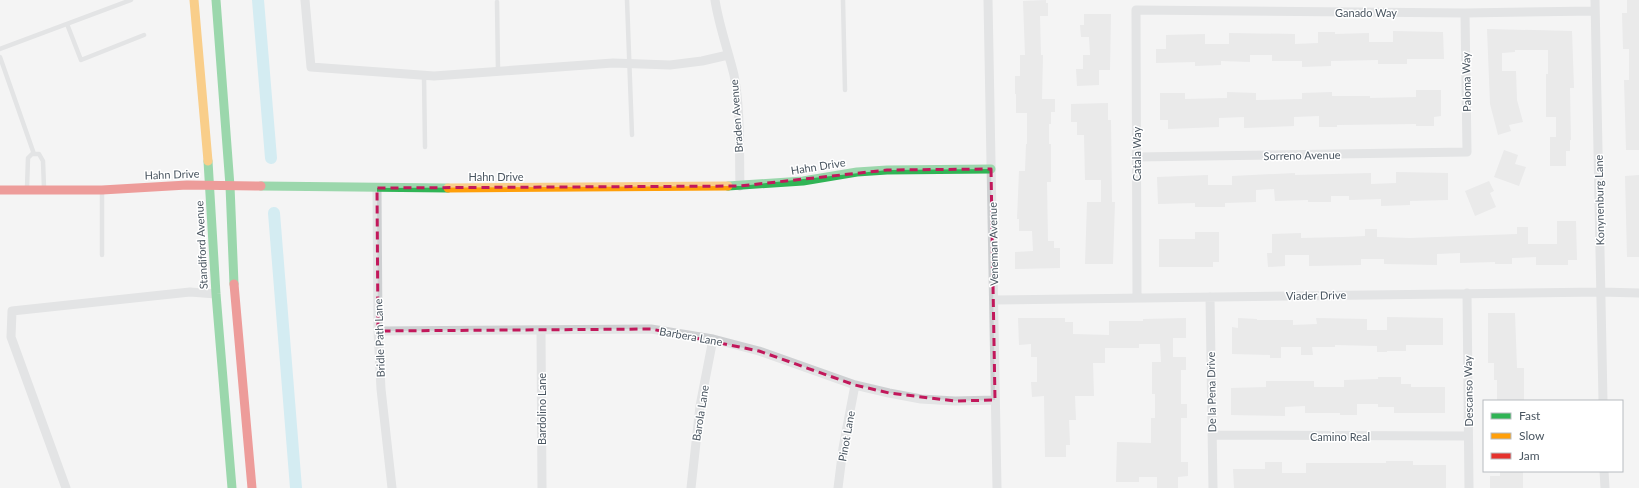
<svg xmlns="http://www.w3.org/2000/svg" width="1639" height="488" font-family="Lato,sans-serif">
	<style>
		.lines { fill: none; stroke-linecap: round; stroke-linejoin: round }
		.canal { stroke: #aee2f0; stroke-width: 12 }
		.building { fill: #ddddde }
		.lane { stroke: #ced0d2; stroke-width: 4.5 }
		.street { stroke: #ced0d2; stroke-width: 9 }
		.fast { stroke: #30b455; stroke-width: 9 }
		.slow { stroke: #ff9f0a; stroke-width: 9 }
		.jam { stroke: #e5322d; stroke-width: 9 }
		.marked { fill: none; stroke: #c2185b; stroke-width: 3; stroke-dasharray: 8 5; stroke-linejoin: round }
		.labels { text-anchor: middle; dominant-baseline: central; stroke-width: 3; stroke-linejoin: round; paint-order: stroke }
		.street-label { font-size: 11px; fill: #4a5661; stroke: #fff }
	</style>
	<rect width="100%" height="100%" fill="#f4f4f4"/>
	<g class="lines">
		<path class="canal" d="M258,0l13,158
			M274,213l22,275"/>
	</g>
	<path class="building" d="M1046,0v3h2v13h-8l1,39h2l-1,44h13v13h-4v12h-2v20h2v38h-4l1,59h6v7h6v20l-45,1v-17l18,-1 -1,-20h-13v-12h-2l2,-48h6l1,-27h1v-31h-11v-19h-1v-18h5v-21h5l-2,-54z
		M1627,0h12v150h-13l-2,-70h5v-31h-6l-1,-36h5z
		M1084,14h27l-1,56h-11v15l-22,1 -1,-17h7v-14h7l-1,-18h-8l-1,-12h4z
		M1487,29l85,2 2,57h-4l1,52h-1v11h-4v15h-16v-29h6v-20h-10v-43h2v-24h-33v2l-13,1v18h14l1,29 6,22 -14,3 2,6 -13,4 -8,-31z
		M1393,31l50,1 1,27h-37v5h-29v-4l-47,1v5l-29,1v-6h-30v-6h-22v7l-29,-1v4l-26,1v-4l-39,1v-14h10v-14l39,-1v10h24v-11l66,1v10l23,-1v-11h17v2l34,-1v9h24z
		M1416,90h25v26l-7,1v9h-18v-2l-79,1v2h-18v-11l-25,1v9l-50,2v-11l-25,1v9l-51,2v-9h-8v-27h25v6l42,-1v-6l29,1v7l46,-1v-6l30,-1v4h38v2l46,-1z
		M1108,103v17h3l1,82h3l-2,62h-28l2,-62h14v-22h-16l-1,-45h-7v-13h-6v-18z
		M1504,150l14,5 -3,9 11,3 -7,19 -25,-9z
		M1396,172l52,1v27l-38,1v4l-29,1v-7l-32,1v-4h-18v6h-23v-2l-33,1 -1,-12 -18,1v12l-31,1v4h-30v-4l-37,1 -1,-27 51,-2v10h24v-9l63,-3v2l76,-2v11l25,-1z
		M1639,175v82h-12l-2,-81z
		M1489,181l5,10 -4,2 6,14 -21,9 -10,-25z
		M1557,221h19l1,39h-9v5h-32v-8l-24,1v6h-17v-2l-35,1v-10l-23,1v11l-53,-1v-5h-23v6l-52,1v-11h-24v11l-17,1 -1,-14h5v-19l29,-1v5l42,-1 22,-1v-7h12v8l33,1 107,-4v-7h11v17h29z
		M1195,232h24v30h-6v5h-54v-28h36z
		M1488,313h27l2,55h7v33h-27v-21h-3v-17h-6z
		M1387,317l56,1v27h-37v6h-19v1h-10v-6l-42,-1v2h-23l1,8h-12v-8h-20v11h-11v-3l-38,-1v-27l6,1v-10l19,1v1h36v5l24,-1 -1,-6 51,1v11h20z
		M1018,318h47v4h8v12l36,1v-14h34v-2l43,-1v20h-13v19h13v13h-5v34h6v14h-6v44h7v14l-10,1v11h-21v-11h-18v5h-23l1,-40 34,1v-25h4v-24h-3v-32h9l-1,-18h-21v4h-34v15h-12l1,33h-19l1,24h-7l1,25h-4v12h-21l-1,-61 -12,1 -1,-15h6v-25h-6v-13l-12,1z
		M1378,377h23v7h10v3h34v26h-51v-6h-16v-3h-21v11h-17v-2h-35v-7l-20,1v9l-54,-1v-27l35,-1v-6h48v6h30v-7l34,-1z
		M1386,461h27v4h33v23h-212l-1,-19h32v-7h17v11h24v-10h80z
		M1500,471h23v17h-33v-12h10z"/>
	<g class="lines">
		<path class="lane" d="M627,0l5,135
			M843,0l2,90
			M497,2l1,69
			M67,24l14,36 63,-25
			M0,49l131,-49
			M0,57l34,97
			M424,75l1,72
			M27,188l1,-30 4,-4h7l4,7 1,27
			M102,191v64"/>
		<path class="street" d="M305,0l6,67 123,9 179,-13 57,2 32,-4 26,-6
			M715,0c4,26 13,50 19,75 7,36 5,75 6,111
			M988,0l9,488
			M1595,0l8,401
			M1136,157l331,-5 -2,-139
			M377,188l1,143 3,58 11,99
			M1467,293l2,195
			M1210,297l3,191
			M1137,298l-1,-288 329,3 130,-2
			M994,300l607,-8 38,1
			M541,330l1,158
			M378,331l273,-2 62,10 46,12 96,34 34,8 32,6 34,2 40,-1
			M1212,435l256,1
			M1604,471l1,17
			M66,488l-55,-151 1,-26 178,-19 26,2
			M691,488l9,-82 13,-67
			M838,488l5,-40 12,-63"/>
		<path class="fast" d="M216,0l14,186 4,98
			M208,161l8,133 16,194
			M261,186l187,2
			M728,186l75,-5 54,-9 30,-2 104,-1"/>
		<path class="slow" d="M194,0l14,161
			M448,188l280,-2"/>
		<path class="jam" d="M0,190h102l85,-5 74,1
			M234,284l18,204"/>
	</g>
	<path d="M0 0H1639V488H0ZM991,169l4,231 -40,1 -66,-8 -34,-8 -96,-34 -108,-22 -273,2 -1,-143 363,-2 147,-16z" fill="#f4f4f4" fill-opacity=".55" fill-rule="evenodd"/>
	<path class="marked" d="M991,169l4,231 -40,1 -66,-8 -34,-8 -96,-34 -108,-22 -273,2 -1,-143 363,-2 147,-16z"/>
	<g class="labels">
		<g class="street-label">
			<text x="1366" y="12">Ganado Way</text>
			<text transform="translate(1466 82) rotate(-91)">Paloma Way</text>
			<text transform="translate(736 116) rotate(-94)">Braden Avenue</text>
			<text transform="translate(1136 154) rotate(-90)">Catala Way</text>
			<text transform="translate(1302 155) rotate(-1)">Sorreno Avenue</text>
			<text transform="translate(818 166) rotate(-9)">Hahn Drive</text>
			<text transform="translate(172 174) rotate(-2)">Hahn Drive</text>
			<text x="496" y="176">Hahn Drive</text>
			<text transform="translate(1599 200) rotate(-91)">Konynenburg Lane</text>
			<text transform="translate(993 244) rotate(-91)">Veneman Avenue</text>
			<text transform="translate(201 245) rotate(-93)">Standiford Avenue</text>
			<text transform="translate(1316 295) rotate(-1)">Viader Drive</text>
			<text transform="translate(691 336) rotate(10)">Barbera Lane</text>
			<text transform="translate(379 338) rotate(-92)">Bridle Path Lane</text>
			<text transform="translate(1468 391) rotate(-91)">Descanso Way</text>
			<text transform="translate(1211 392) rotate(-91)">De la Pena Drive</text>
			<text transform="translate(541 409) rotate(-90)">Bardolino Lane</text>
			<text transform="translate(700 413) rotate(-81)">Barola Lane</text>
			<text transform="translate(846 436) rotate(-80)">Pinot Lane</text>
			<text x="1340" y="436">Camino Real</text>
		</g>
	</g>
	<rect x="1483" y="400" width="140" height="72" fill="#ffffff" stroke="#b7bbc0"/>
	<rect x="1491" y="413" width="20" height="6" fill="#30b455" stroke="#b7bbc0"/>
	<text x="1519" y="420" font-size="12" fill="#4a5661">Fast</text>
	<rect x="1491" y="433" width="20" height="6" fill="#ff9f0a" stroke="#b7bbc0"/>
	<text x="1519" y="440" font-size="12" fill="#4a5661">Slow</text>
	<rect x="1491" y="453" width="20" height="6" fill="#e5322d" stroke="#b7bbc0"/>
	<text x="1519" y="460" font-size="12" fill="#4a5661">Jam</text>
</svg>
